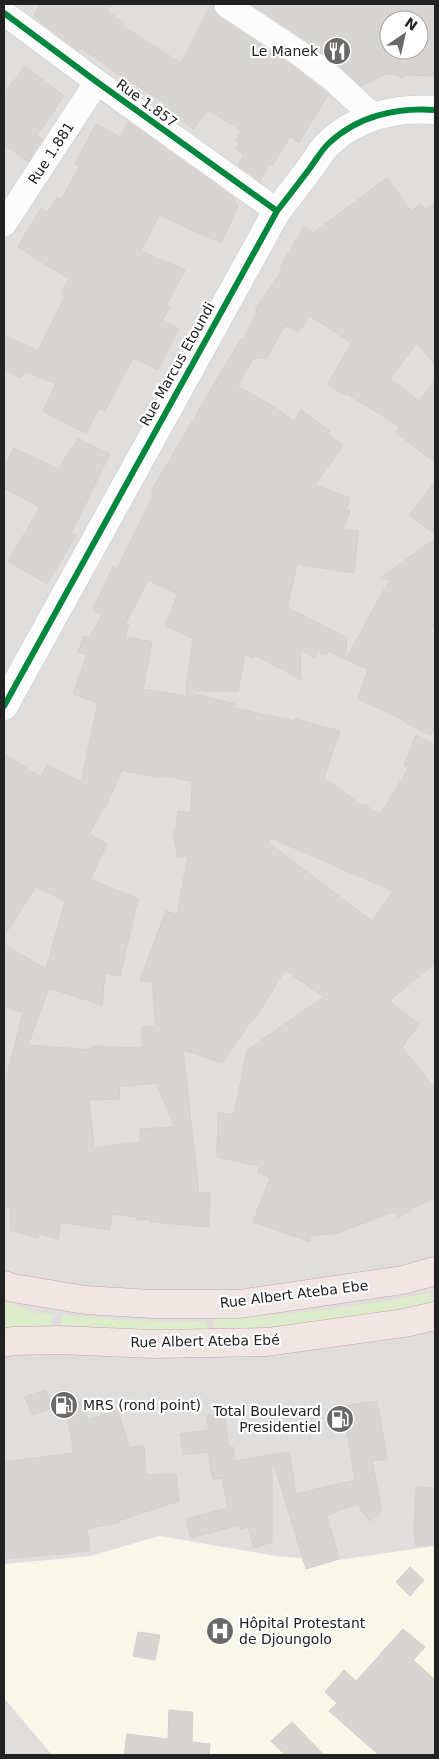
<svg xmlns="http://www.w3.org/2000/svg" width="439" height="1759" font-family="'DejaVu Sans',sans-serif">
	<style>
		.residential { fill: #dfdedc; fill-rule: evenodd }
		.education { fill: #f8f7e8 }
		.grass { fill: #ddeccb }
		.building { fill: #d7d4d2; stroke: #d3d0cc; fill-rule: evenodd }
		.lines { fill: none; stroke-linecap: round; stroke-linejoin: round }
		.minor-casing { stroke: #c9c8c7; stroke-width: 26 }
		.tertiary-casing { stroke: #c9c8c7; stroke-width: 29 }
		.trunk-casing { stroke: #c5a2ac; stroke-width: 29 }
		.minor { stroke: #fdfcfc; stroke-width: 25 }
		.tertiary { stroke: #fdfcfc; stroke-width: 28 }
		.trunk { stroke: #f0e6e4; stroke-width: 28 }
		.cycleway-casing { stroke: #fff; stroke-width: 9 }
		.cycleway { stroke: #00873e; stroke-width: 6 }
		.labels { text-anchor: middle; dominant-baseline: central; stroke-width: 4.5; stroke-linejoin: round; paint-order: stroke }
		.poi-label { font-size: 14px; fill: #222; stroke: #fff; text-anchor: end }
		.street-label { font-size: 14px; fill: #222; stroke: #fff }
	</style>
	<rect width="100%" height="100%" fill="#f0eeeb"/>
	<path class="residential" d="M4,4h431v1751h-431zM389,20h30v30h-30z"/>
	<path class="education" d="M159,1536l123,21 56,3 97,-14v209h-383l-48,-57v-134l87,-8z"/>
	<path class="grass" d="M430,1293l2,10c-72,16 -145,23 -218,28l-1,-11c73,-5 145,-13 217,-27z
		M4,1301l32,12 17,1 -2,13 -16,-2 -31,7z
		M62,1315l104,7 40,-1 1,11h-43l-103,-5z"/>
	<path class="building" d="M40,4h72l-5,7 17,12 -2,3 59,37 30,-59h2l1,7 5,6 72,48 41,33 -4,-3 -29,48 -9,-7 -18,30 -3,-2 -9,17 -22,-16 6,-11 -8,-5 4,-5 -4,-4 5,-10 -33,-20 -15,19 -29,-24 1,-2 -45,-28 -39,-27 -2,3 -38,-29v-2l-7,-4z
		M251,4h184v72l-32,-1v3l-9,-4h-8l-25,12 -18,-17 -35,-27zM389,20h30v30h-30z
		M25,66l39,30 -27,39 5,4 -14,23 -24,-18v-50z
		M128,122l106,76 -1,1 5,7 -17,37 -62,-28 -18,36 44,19 -19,36 4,2 -8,12 17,9 -21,41 -23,-12 -1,1 -1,-1 -28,53 -6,-3 -13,25 -43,-22 13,-27 -30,-13 -6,7 -16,-9v-34l34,16 27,-55 -4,-2 8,-15 -51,-32 23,-39 7,4 9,-15 4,3 19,-34 -5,-2 21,-40 24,13z
		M387,178l24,33 10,-7 4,6 10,-8v162l-18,-21 -27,36 29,22 16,-20v81l-39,-29 4,-6 -54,-34 -1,2 -18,-11 25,-41 -42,-27 -12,16 -12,-7 -10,16 -9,17 -14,1 -16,27 31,17 26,18 7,-11 29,21 -3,3 16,11 -28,40 35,13 -4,11 4,2 -7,19 15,1 -4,42 -57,-9 -10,43 60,31 -2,21 -17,-8 -2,4 -8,-4 -4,7 -14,-8 1,30 -46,-25 -1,3 -9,-3 -7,36h-52l7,-53 -28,-12 13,-32 -30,-14 -23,44 4,1 -4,12 27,5 -9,47 43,7v-4l49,12v4l60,13v-2l45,12 -16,47 39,28 1,-2 16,11 29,-48 -5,-2 12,-30 19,10v218l-46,38 30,23 -17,23 33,42v109l-25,11 1,2 -12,6 -7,-5 -54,21 -28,3v6l-57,-20 17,-44 -13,-6 3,-6 -43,-9 1,-45 16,3 13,-65 77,-53 -39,-27 -30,49 -1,-2 -32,46 -39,-13 16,143h11l-1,34 -58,-5 -2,-3 -11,1 -2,-3 -23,-3 -4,16 -48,-8 -3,17 -19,-6 -1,5 -28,-8 1,-23 -7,1v-135l3,2 16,-62 -19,-7v-62l42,25 19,-68 -29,-14 -32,49v-182l37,23 6,-12 34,17 17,-79 -25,-9 14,-39 -9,-3 6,-16 5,2 13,-23 -9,-5 4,-10 16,-33 4,2 37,-76 -3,-2 90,-152 2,1 14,-29 -2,-1 28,-41 -3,-2 24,-40 9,6zM122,770l38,8v-3l32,6 -1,32 -13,-2 -2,20 -3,1 5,25 10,-1 -11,59 -11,-4 -26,69 12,2 4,44 -14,1v21l-50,-2v4l-64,-5 21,-57 53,17 3,-32 15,3 18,-77 -48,-20 17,-35 -18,-10 17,-30h1zM271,838l122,53 -21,30 -103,-78zM156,1083l19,44 -35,2v13l-46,6 -5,-48 31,-1 -1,-12z
		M78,439l32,15 -39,79 5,2 -29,49 -39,-23 32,-54 -36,-19v-21l10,-19 44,21z
		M435,482v52l-26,-19z
		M435,539v84l-5,10 5,2v89l-4,11 -25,-12 -6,-5 -42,-19 10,-30 -22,-10 44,-80 -10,-1z
		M46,1390l6,18 -20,7 -7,-18z
		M83,1401l4,19 31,-10 11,37 15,-1 2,29 30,-1 3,27 -59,19v2l-33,7 3,22 -86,8v-97l70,-9 -9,-49z
		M377,1401l10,58 -15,2 9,47 -2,6 -9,7 -13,-17 -30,11 12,44 -33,10 -34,-111v84l-18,6 -6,-21 -7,2 -2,-4 -48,13 -5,-19 42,-11 -6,-30 -9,1 -5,-27 -25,3 -3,-21 29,-4 -3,-14 18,-2 5,33h4l2,14 54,-9 7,42 59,-14 -12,-74z
		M416,1487l19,1v56l-19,2 -2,-16z
		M410,1567l14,13 -14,16 -14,-14z
		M403,1629l22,18 -12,13 22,20v75h-56l-50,-44 8,-8 -12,-11 19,-22 12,11z
		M138,1632l22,3 -5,25 -22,-4z
		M169,1710l24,2 -1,30 18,2 -1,11h-85l3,-21 41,5z
		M292,1722l32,33h-39l-14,-14z"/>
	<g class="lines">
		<g class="minor-casing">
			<path id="minor" d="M227,5l72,48 35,27 39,36
				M4,13l93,69 180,129
				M4,224l93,-142"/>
		</g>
		<g class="tertiary-casing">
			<path id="tertiary" d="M4,706l273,-495c11,-14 22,-28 33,-43 6,-8 11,-17 18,-24 29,-28 69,-37 107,-34"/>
		</g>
		<g class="trunk-casing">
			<path id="trunk" d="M4,1285l9,3 72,12 66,4h88l164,-24 32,-9
				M4,1343l8,-2 47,-1 94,4 114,-2 137,-19 31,-7"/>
		</g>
		<use href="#minor" class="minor"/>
		<use href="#tertiary" class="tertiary"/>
		<use href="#trunk" class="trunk"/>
		<g class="cycleway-casing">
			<path id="cycleway" d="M4,13l93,69 180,129
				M4,706l273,-495c11,-14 22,-28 33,-43 6,-8 11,-17 18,-24 29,-28 69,-37 107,-34"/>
		</g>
		<use href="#cycleway" class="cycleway"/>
	</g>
	<defs>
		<g id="restaurant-disc" transform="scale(1.4375)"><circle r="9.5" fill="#6a6968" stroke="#fff"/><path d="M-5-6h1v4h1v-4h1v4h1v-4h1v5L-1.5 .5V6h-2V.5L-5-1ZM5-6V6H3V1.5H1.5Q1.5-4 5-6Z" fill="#fff"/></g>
		<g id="fuel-disc" transform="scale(1.4375)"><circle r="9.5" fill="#6a6968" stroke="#fff"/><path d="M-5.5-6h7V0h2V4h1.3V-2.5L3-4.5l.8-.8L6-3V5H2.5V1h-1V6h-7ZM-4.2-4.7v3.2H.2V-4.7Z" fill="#fff"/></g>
		<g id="hospital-disc" transform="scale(1.4375)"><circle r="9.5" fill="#6a6968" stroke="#fff"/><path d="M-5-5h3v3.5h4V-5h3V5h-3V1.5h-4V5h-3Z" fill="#fff"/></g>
	</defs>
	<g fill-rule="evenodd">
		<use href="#restaurant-disc" x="337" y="51"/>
		<use href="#fuel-disc" x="64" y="1405"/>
		<use href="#fuel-disc" x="340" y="1419"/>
		<use href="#hospital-disc" x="220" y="1631"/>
	</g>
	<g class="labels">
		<g class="poi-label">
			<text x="318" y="51">Le Manek</text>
			<text x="83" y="1405" text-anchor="start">MRS (rond point)</text>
			<text x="321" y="1411">Total Boulevard<tspan x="321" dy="16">Presidentiel</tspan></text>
			<text x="239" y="1623" text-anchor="start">Hôpital Protestant<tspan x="239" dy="16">de Djoungolo</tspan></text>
		</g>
		<g class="street-label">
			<text transform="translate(147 103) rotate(36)">Rue 1.857</text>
			<text transform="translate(51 153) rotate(-57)">Rue 1.881</text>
			<text transform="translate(177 364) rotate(-61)">Rue Marcus Etoundi</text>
			<text transform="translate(294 1294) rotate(-7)">Rue Albert Ateba Ebe</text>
			<text transform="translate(205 1341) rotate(-1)">Rue Albert Ateba Ebé</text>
		</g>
	</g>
	<rect width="439" height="1759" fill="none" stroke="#222222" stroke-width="10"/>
	<g transform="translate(404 35) rotate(34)"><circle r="24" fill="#ffffff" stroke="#a7a7a7"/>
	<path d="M0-4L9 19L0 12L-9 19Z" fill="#6a6968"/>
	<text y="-8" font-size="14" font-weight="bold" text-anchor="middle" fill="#222222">N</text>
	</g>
</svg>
